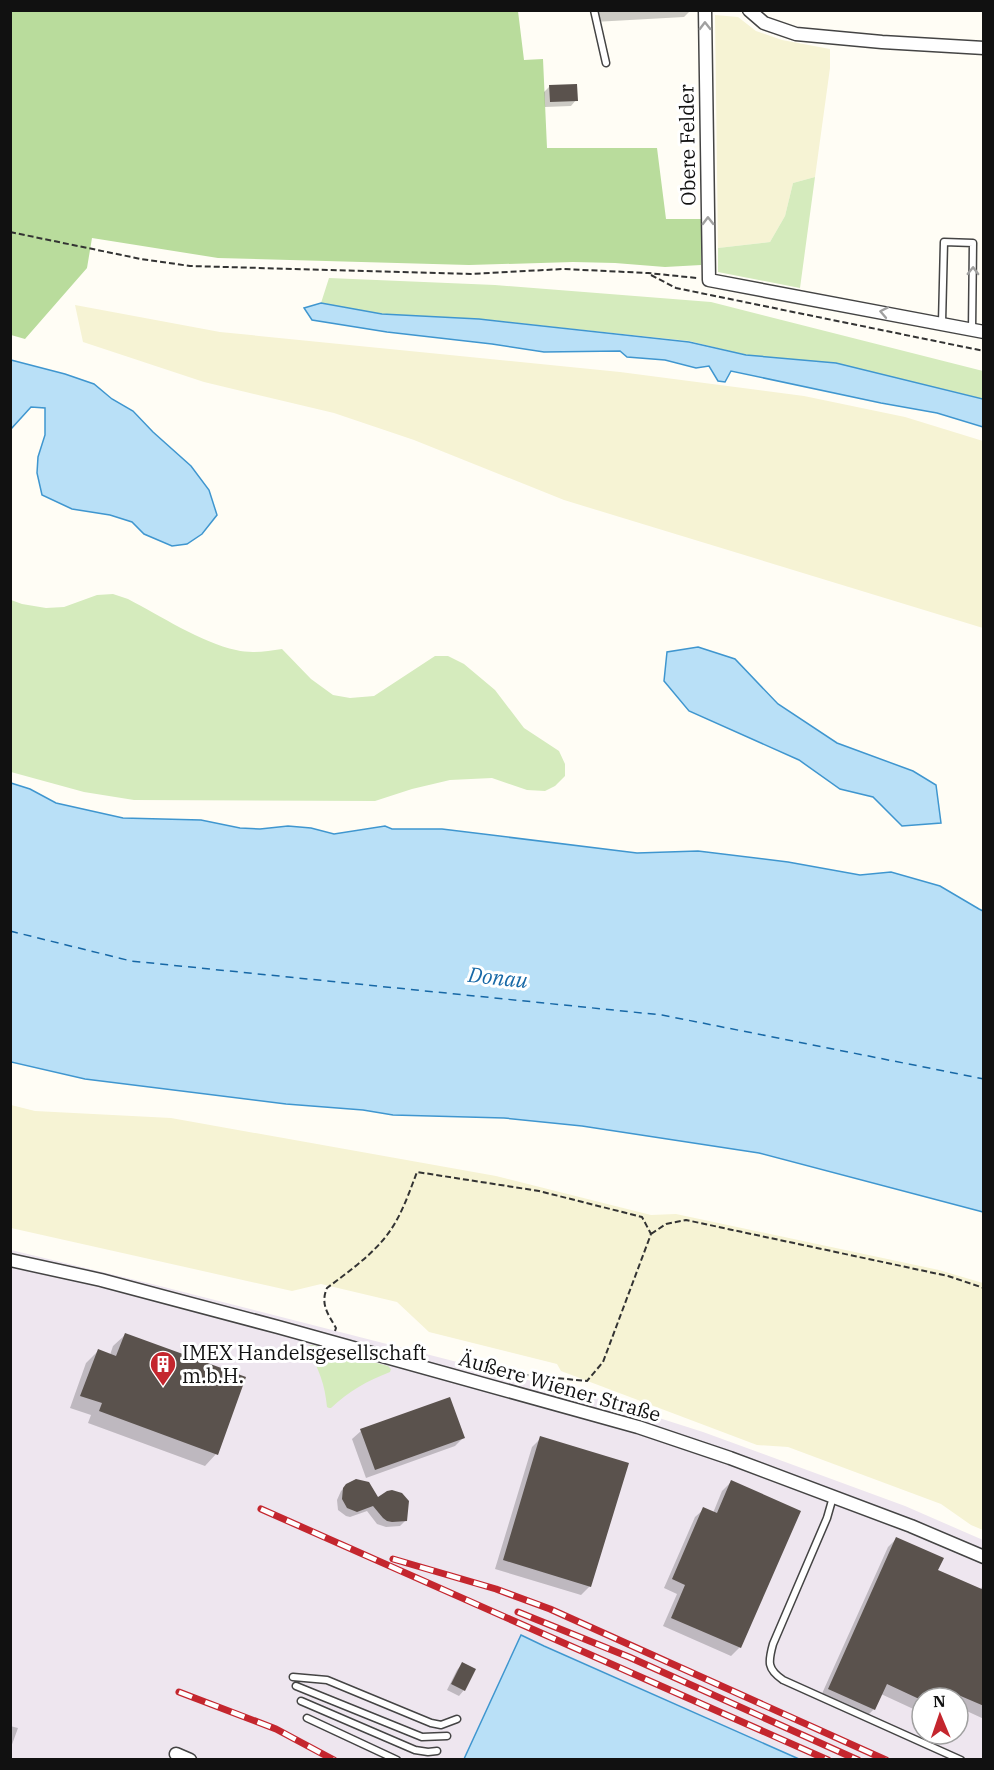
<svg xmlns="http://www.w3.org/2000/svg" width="994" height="1770" font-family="'IBM Plex Serif',serif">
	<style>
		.industrial { fill: #eee6ef; fill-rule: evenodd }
		.farmland { fill: #f6f3d4 }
		.green { fill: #d5ebbd }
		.forest { fill: #b9dc9c }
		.water { fill: #b9e0f7; stroke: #3f96cf; stroke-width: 1.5 }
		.shadow { fill: #0003 }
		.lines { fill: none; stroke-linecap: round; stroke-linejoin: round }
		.ferry { stroke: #1768a6; stroke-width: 1.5; stroke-dasharray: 8 6; stroke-linecap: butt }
		.building { fill: #5a524d }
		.lane-casing { stroke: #444; stroke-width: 9 }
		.street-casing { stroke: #444; stroke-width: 15 }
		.path { stroke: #333; stroke-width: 2; stroke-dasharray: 6 3; stroke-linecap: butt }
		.lane { stroke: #fff; stroke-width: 6 }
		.street { stroke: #fff; stroke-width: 12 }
		.rail-casing { stroke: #c4262e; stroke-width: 7 }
		.rail { stroke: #fff; stroke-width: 4.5; stroke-dasharray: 14; stroke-linecap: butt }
		.oneway { stroke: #a0a0a0 }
		.labels { text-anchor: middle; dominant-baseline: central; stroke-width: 6; stroke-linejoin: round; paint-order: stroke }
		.street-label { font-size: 20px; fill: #111; stroke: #fff }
		.poi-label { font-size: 20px; fill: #111; stroke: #fff; text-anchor: start }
		.water-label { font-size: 21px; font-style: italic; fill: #1768a6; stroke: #fff }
	</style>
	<rect width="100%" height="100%" fill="#fffdf5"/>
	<path class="industrial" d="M11,1250l141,34 438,112 113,36 202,74 78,34v219h-184l-278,-124 -57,124 -453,1zM922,1698h36v36h-36z"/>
	<path class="farmland" d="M715,15l23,2 18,14 26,9 48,9v19l-15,109 -22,6 -8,33 -15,26 -52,6z
		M75,305l145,27 400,40 184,24 101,21 78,24v187l-419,-128 -150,-60 -80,-27 -130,-31 -121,-40z
		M11,1105l24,6 136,7 325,58 155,39 25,-1 263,56 44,13v247l-12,-5 -30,-21 -153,-57 -31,-2 -196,-74 -4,-7 -128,-32 -32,-30 -76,-18 -29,7 -281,-63z"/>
	<path class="green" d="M815,177l-15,111 -82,-16v-24l52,-6 15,-26 8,-33z
		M329,278l166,7 216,17 272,69v28l-40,-10 -197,-34 -57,-14 -210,-22 -97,-5 -61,-11z
		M113,594l15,5c31,16 74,44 108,51 16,4 31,1 46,-1l29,30 22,16 17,3 24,-2 61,-40h13l16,8 31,26 29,38 35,23 6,13v12l-10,10 -10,5 -18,-1 -35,-12 -42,2 -38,9 -37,12 -241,-1 -50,-8 -73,-20v-172l11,4 24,4 18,-1 33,-12z
		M312,1345l76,21 3,3 -1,3c-23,9 -41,19 -59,36h-2l-2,-1c-2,-22 -8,-39 -20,-58l1,-3z"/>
	<path class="forest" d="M10,11h508l6,49 19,-1 4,89h110l9,71h35v46l-36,2 -50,-4 -42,-1 -104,3 -251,-7 -126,-20 -5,30 -62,71 -14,-4z"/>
	<path class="water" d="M321,303l61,11 97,5 210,23 57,13 90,8 147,36v28l-46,-14 -56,-10 -150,-32 -6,11 -7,-1 -9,-15 -13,2 -31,-8 -38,-3 -7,-6 -76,1 -52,-8 -105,-12 -75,-12 -8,-12z
		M11,360l54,14 29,10 18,15 21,12 20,21 38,34 18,24 8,25 -15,19 -15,10 -15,2 -28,-12 -12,-12 -22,-7 -38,-6 -30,-14 -5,-22 1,-16 7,-22v-27l-14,-1 -20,22z
		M698,647l37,12 43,45 59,39 76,28 23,14 5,38 -39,3 -29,-29 -33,-8 -41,-29 -110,-49 -25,-30 3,-29z
		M11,783l19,6 26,14 67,15 78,2 39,8 20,1 28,-3 23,2 23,6 51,-8 7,3h50l195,24 61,-2 90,11 72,13 31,-3 49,14 39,23 4,2v301l-224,-59 -177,-27 -78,-8 -111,-3 -30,-5 -77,-6 -201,-25 -74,-17z
		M521,1635l23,11 255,113h-335z"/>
	<path class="shadow" d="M593,10h98l-7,7 -90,5 3,-11z
		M550,86l26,14 -5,6 -26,1 -1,-15z
		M125,1335l91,119 -11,12 -117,-43 3,-8 -21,-7 16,-45 12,-12 12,4 3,-9z
		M361,1431l102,7 -8,8 -89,32 -14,-39z
		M541,1438l49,148 -9,9 -86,-26 37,-122z
		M731,1482l9,165 -9,9 -68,-30 14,-32 -13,-6 31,-71 9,-8 9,4 9,-22z
		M347,1485l31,14 28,21 -6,6 -14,1 -9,-3 -10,-13 -17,6 -4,-1 -8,-6 -1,-10 4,-9z
		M897,1538l39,33 44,19 4,-6v135l-26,-12v-9h-36v15l-41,-19 -7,15 -9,9 -45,-20 68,-151z
		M462,1664l2,26 -5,6 -12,-6 10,-20z
		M10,1726l8,2 -8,22z"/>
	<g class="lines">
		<path class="ferry" d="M10,931l121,30 531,54 322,64"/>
	</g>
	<path class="building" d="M577,84l1,17 -28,1 -1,-17z
		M125,1333l121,44 -28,78 -119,-44 3,-8 -22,-7 18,-47 18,7z
		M450,1397l15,41 -90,32 -15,-41z
		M540,1436l89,27 -38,124 -88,-27z
		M356,1479l13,3 9,15 9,-6 5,-1 10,3 7,8 -2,20 -15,1 -5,-1 -4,-3 -10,-12 -16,6 -10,-4 -5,-9 1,-11 3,-4z
		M731,1480l70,31 -60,137 -70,-30 14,-33 -13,-6 31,-72 14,6z
		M896,1537l48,21 -6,12 46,20v116l-42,-18 -4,10h-21l-30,-14 -12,26 -47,-21z
		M462,1662l14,7 -11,22 -14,-7z"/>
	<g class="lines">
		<g class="lane-casing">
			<path id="lane" d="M594,10l12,53
				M942,323l2,-81 29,1 -1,87
				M833,1497l-6,21 -54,126c-5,18 -6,25 10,36l178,80
				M293,1677l34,3 104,43 10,2 16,-6
				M296,1686l126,51 25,-1
				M301,1701l114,49 13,2 9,-1
				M307,1718l90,42"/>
		</g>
		<g class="street-casing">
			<path id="street" d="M705,10l4,270 275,52
				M749,10l15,13 32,11 86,8 102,6
				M10,1260l91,20 177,47 360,100 92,31 181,68 73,31
				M176,1754l14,6"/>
		</g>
		<path class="path" d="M10,232l131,27 49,7 281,8 92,-5 85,4 49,5
			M651,275l25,13 308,63
			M651,1234l15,-10 20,-4 262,56 36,12
			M335,1331l1,-3c-8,-14 -16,-24 -9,-40 21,-16 44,-32 60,-53 14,-18 22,-42 30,-63l122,19 103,26 9,17 -48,128 -16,19 -83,-8 -5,2"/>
		<use href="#lane" class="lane"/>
		<use href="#street" class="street"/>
		<g class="rail-casing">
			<path id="rail" d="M261,1509l567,251
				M393,1559l103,30 54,20 336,151
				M518,1612l111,45 229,103
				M179,1692l97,37 58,31"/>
		</g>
		<use href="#rail" class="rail"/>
	</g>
	<defs><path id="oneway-chevron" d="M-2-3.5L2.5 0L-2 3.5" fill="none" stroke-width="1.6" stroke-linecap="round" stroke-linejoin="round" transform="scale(1.5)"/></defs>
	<g class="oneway">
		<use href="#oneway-chevron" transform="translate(705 26) rotate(-91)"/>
		<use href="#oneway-chevron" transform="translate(708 221) rotate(-91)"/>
		<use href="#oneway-chevron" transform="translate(973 271) rotate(-89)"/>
		<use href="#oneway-chevron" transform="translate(884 312) rotate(-169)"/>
	</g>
	<defs>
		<g id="building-pin" transform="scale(1.35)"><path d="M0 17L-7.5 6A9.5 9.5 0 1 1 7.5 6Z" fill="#c4262e" stroke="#fff"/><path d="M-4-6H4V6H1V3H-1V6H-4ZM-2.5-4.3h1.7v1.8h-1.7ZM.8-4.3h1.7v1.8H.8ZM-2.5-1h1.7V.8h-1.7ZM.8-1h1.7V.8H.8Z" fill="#fff"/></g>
	</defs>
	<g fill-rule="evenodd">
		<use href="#building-pin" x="163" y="1364"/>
	</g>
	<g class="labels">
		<g class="street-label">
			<text transform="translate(687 145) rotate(-91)">Obere Felder</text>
			<text transform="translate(560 1386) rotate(16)">Äußere Wiener Straße</text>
		</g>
		<g class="poi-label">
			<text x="182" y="1352">IMEX Handelsgesellschaft<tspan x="182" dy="23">m.b.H.</tspan></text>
		</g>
		<g class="water-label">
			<text transform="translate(498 977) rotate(6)">Donau</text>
		</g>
	</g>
	<rect width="994" height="1770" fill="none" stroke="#111111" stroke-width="24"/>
	<g transform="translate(940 1716) rotate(358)"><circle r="28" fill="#ffffff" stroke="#a0a0a0" stroke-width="1.5"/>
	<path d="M0-4.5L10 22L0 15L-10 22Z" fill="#c4262e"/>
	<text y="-9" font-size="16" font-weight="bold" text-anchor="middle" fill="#111111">N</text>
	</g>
</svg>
